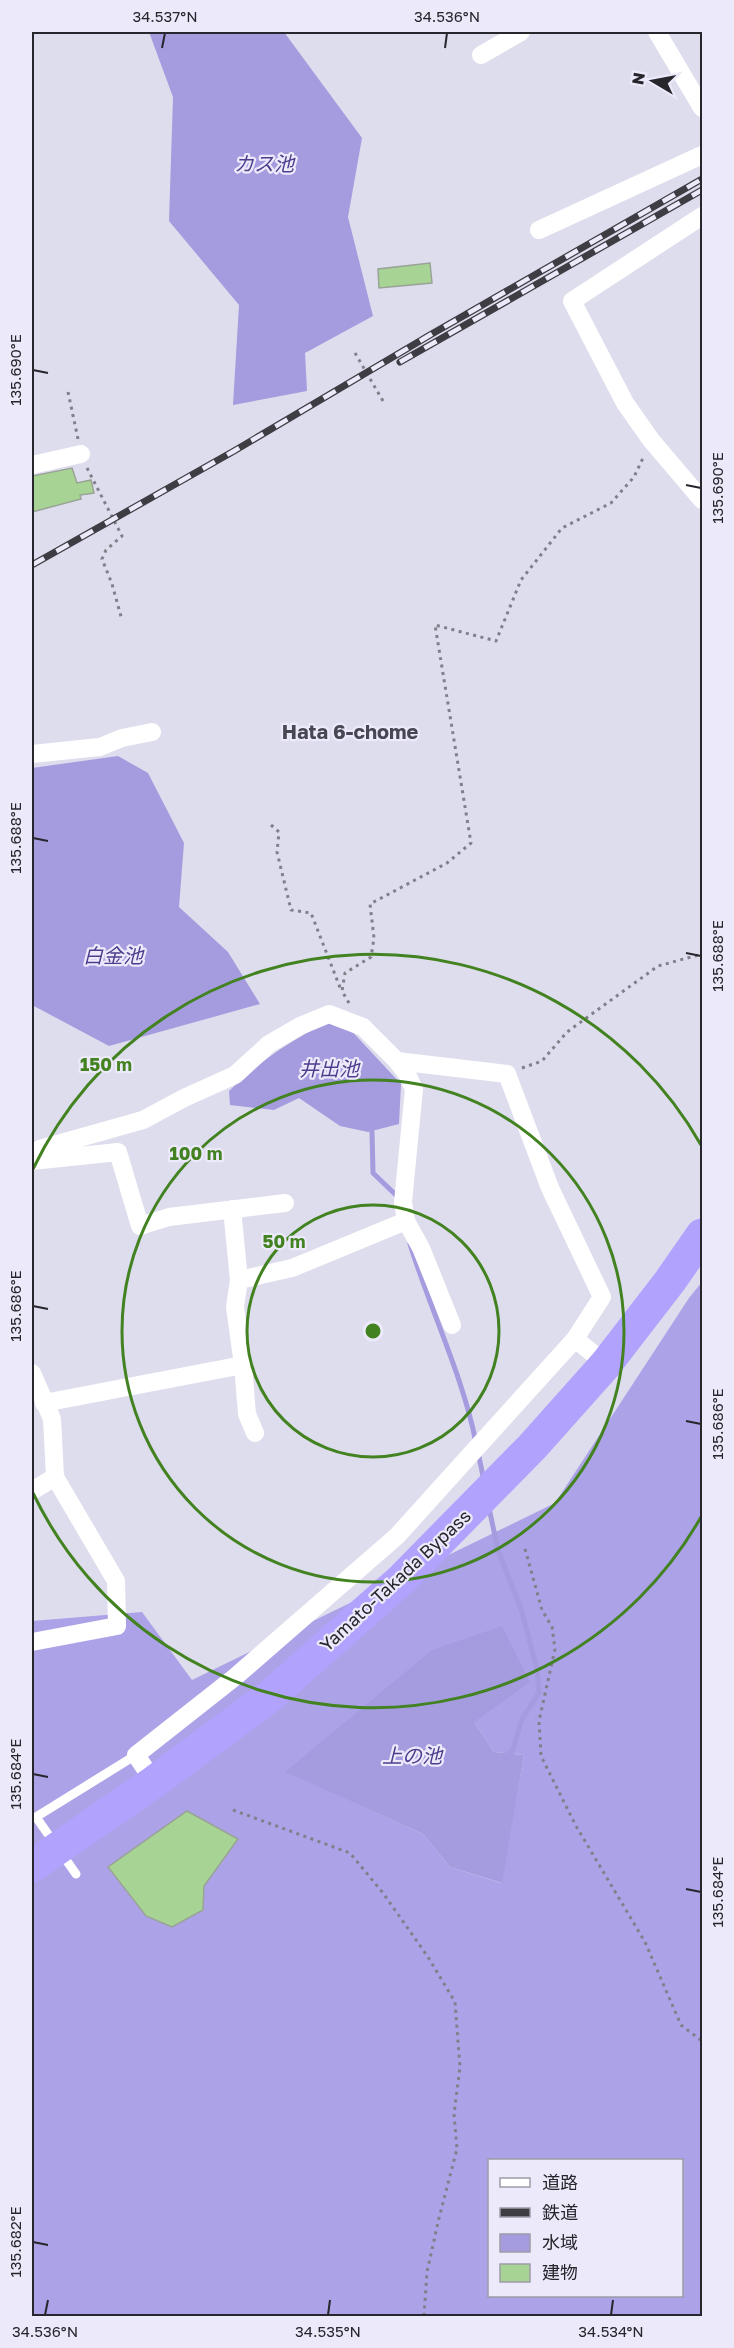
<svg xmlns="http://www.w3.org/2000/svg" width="734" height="2348" font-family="'Golos Text','Noto Sans JP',sans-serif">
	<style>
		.forest { fill: #aca2e7; fill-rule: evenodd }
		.water { fill: #a59bdf }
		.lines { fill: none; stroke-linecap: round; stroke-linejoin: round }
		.stream { stroke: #a59bdf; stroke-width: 5 }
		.building { fill: #a7d495; stroke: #99a396; stroke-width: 1.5 }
		.path { stroke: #807f8a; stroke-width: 3; stroke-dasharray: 3 4.5; stroke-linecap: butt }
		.lane { stroke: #fff; stroke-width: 9 }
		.street { stroke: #fff; stroke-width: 18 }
		.highway { stroke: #b1a2fe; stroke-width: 33 }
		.rail-casing { stroke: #3e3d44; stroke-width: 7 }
		.rail { stroke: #eceafa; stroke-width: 4.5; stroke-dasharray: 14; stroke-linecap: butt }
		.ticks { fill: none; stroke: #27262c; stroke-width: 2 }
		.ring { fill: none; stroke: #438221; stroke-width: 3 }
		.labels { text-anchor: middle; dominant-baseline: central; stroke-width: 4.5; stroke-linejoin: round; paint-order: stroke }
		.street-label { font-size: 18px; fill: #27262c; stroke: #eceafa }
		.water-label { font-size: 20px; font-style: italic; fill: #4e3c8c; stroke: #eceafa }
		.neighbourhood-label { font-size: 20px; font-weight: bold; fill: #474653; stroke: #eceafa }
		.centre { fill: #438221; stroke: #eceafa; stroke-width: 3 }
		.ring-label { font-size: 18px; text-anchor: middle; font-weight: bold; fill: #438221; stroke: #eceafa; stroke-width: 4.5; stroke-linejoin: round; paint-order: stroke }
		.neatline { fill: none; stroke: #27262c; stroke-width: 2 }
		.ticks-label { font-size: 15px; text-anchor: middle; fill: #27262c }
	</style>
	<rect width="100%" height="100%" fill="#dedded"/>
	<path class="forest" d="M702,1282v1034h-670v-695l110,-9 50,68 363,-177 134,-205zM474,1722l20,30 30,3 -23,128 -51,-16 -27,-33 -137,-62zM490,2160h192v136h-192z"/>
	<path class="water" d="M149,32h135l78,106 -14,79 25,99 -68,37 2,38 -74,14 6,-100 -70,-84 4,-124z
		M118,756l30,17 36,70 -5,64 49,45 32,52 -151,42 -77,-41v-237z
		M330,1021l17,5 54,58 -2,40 -31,8 -28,-6 -41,-28 -25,12 -44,-5 -1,-14c33,-31 60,-50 101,-70z
		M502,1626l28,56 -56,40 20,30 30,3 -22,128 -52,-16 -27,-33 -138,-62 147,-122z"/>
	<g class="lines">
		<path class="stream" d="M369,1125l3,7 1,41 25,24
			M410,1244c20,65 53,132 66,199
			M478,1452l6,29
			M489,1508l9,42 23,59 16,60 2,24 -18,28 -8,29 -8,7"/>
	</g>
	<path class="building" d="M430,263l2,20 -53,5 -1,-19z
		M72,468l5,15 14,-3 3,13 -14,2 1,4 -49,13v-36z
		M187,1811l51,28 -34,47 -1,24 -31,17 -26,-11 -38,-49z"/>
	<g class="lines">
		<path class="path" d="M355,353l28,48
			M68,392l10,47
			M87,468l35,68 -16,14 -4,9 10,25 10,36
			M271,825l8,7 -2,20 14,58 20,3 30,77
			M349,1003l-7,-12 3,-18 26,-16 3,-19 -4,-34 77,-41 24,-20 -36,-218 61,16 25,-61 41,-52 49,-25 23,-26 10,-21
			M522,1068l20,-7 25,-29 91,-66 44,-12
			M525,1549l17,61 10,17 3,22 -16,72 2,35 35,70 69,116 36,83 21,16
			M233,1810l117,43 33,40 45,64 27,45 5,65 -6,47 3,35 -18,69 -12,54 -3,44"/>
		<path class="lane" d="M76,1874l-40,-57 100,-62"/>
		<path class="street" d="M657,32l45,76
			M481,55l40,-23
			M702,216l-130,85 53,102 26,37 51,60
			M539,230l163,-75
			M32,465l49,-11
			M32,754l68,-7 22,-9 30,-6
			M397,1061l10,13 7,15 -11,113 3,19 15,27 31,77
			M32,1157l8,-8 103,-29 41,-22 51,-23 34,-31 31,-18 29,-12 34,13 34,34 110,13 43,114 52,109 -27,42 -178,197 -162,141 -99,78 18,27
			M32,1161l86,-9 22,74 29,-9 116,-14
			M239,1280l53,-12 114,-47
			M575,1339l31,25
			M243,1365l4,49 8,19
			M32,1373l20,46 3,58 61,104 1,45 -85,16
			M44,1403l199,-38 -8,-58 4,-27 -7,-71
			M32,1491l23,-14"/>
		<path class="highway" d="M32,1866l122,-84 116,-86 131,-116 131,-133 74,-83 64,-83 32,-46"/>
		<g class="rail-casing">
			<path id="rail" d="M400,362l302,-172
				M32,565l202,-114 196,-116 272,-156"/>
		</g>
		<use href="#rail" class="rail"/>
	</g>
	<path class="ticks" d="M162,48l3,-15M445,48l2,-15M33,370l15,3M686,485l15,3M33,838l15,3M686,953l15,3M33,1306l15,3M686,1421l15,3M33,1774l15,3M686,1889l15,3M33,2242l15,3M45,2315l3,-15M328,2315l2,-15M611,2315l2,-15"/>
	<g class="ring">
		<circle cx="373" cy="1331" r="126"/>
		<circle cx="373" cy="1331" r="251"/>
		<path d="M701 1517A377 377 0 0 1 33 1493M33 1169A377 377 0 0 1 701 1145"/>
	</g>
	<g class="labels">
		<g class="street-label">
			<text transform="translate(395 1580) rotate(-43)">Yamato-Takada Bypass</text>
		</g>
		<g class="water-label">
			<text x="264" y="163">カス池</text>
			<text x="113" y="955">白金池</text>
			<text x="329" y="1068">井出池</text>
			<text x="412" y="1755">上の池</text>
		</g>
		<g class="neighbourhood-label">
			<text x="350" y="731">Hata 6-chome</text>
		</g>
	</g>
	<circle cx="373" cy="1331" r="9" class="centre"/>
	<g class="ring-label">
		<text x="106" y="1071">150 m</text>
		<text x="196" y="1160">100 m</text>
		<text x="284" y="1248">50 m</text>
	</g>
	<rect width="734" height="2348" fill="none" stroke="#eceafa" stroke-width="66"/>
	<rect x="488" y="2159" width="195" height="138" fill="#eceafa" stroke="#9d9ca8" stroke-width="1.5"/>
	<rect x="500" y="2178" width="30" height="9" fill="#ffffff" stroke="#9d9ca8" stroke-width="1.5"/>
	<text x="542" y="2189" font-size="18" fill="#27262c">道路</text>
	<rect x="500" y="2208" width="30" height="9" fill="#3e3d44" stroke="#9d9ca8" stroke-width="1.5"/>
	<text x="542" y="2219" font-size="18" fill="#27262c">鉄道</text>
	<rect x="500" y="2234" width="30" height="18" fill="#a59bdf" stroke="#9d9ca8" stroke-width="1.5"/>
	<text x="542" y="2249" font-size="18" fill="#27262c">水域</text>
	<rect x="500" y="2264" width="30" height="18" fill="#a7d495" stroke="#9d9ca8" stroke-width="1.5"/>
	<text x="542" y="2279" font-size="18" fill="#27262c">建物</text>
	<g transform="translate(653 81) rotate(280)" stroke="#eceafa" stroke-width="4.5" paint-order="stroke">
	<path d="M0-4.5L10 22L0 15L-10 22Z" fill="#27262c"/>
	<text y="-9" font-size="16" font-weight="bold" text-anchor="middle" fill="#27262c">N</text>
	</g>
	<rect x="33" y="33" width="668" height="2282" class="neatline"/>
	<g class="ticks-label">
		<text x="165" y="22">34.537°N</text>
		<text x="447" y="22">34.536°N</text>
		<text transform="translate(16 370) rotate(-90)" y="5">135.690°E</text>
		<text transform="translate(718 488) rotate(-90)" y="5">135.690°E</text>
		<text transform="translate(16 838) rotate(-90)" y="5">135.688°E</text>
		<text transform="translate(718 956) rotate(-90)" y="5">135.688°E</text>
		<text transform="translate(16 1306) rotate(-90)" y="5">135.686°E</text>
		<text transform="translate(718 1424) rotate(-90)" y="5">135.686°E</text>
		<text transform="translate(16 1774) rotate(-90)" y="5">135.684°E</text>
		<text transform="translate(718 1892) rotate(-90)" y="5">135.684°E</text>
		<text transform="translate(16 2242) rotate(-90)" y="5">135.682°E</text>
		<text x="45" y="2337">34.536°N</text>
		<text x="328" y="2337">34.535°N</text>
		<text x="611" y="2337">34.534°N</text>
	</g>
</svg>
